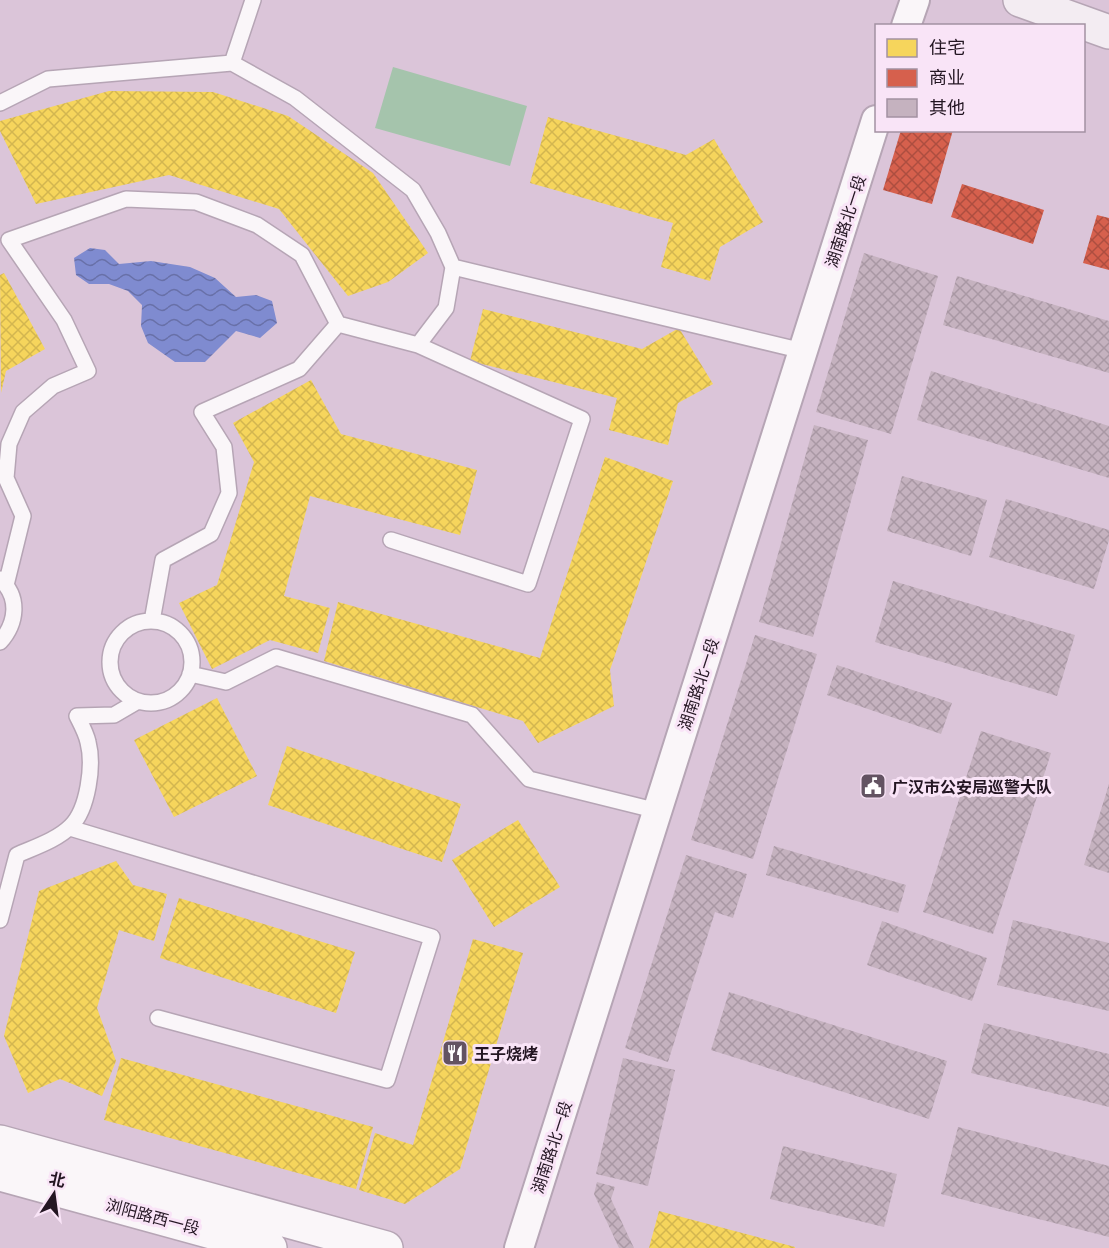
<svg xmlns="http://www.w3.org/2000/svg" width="1109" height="1248" font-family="'Exo 2','Noto Sans SC',sans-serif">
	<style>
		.pitch { fill: #a5c4ac }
		.water { fill: url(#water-waves) }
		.homes { fill: url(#homes-cross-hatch) }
		.shops { fill: url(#shops-cross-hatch) }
		.building { fill: url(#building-cross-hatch) }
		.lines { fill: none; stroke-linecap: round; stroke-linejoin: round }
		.service-casing { stroke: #b6a5b5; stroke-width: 18 }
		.minor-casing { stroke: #b6a5b5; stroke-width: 32 }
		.tertiary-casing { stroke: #b6a5b5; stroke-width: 36 }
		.secondary-casing { stroke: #b6a5b5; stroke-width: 36 }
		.service { stroke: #faf6f9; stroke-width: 15 }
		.minor { stroke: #faf6f9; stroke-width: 28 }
		.tertiary { stroke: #faf6f9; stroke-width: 33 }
		.secondary { stroke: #f3ecf2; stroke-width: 33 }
		.labels { text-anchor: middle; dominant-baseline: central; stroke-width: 6; stroke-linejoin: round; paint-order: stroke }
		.street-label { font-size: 16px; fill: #231522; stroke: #f9e4f7 }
		.poi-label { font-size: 16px; font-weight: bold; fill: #231522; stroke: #f9e4f7; text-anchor: start }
	</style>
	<defs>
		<pattern id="water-waves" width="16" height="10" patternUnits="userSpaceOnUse" patternTransform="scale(1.5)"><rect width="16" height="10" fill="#7f8bd0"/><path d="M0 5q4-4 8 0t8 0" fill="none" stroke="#6870a8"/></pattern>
		<pattern id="homes-cross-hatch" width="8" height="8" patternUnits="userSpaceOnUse" patternTransform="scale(1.5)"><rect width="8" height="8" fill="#f6d55c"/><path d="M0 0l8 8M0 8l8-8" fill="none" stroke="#d3b650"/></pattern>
		<pattern id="shops-cross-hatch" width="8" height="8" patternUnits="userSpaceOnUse" patternTransform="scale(1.5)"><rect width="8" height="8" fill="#d6604d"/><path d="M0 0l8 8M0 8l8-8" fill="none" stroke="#ad4e40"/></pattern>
		<pattern id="building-cross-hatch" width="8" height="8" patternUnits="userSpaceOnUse" patternTransform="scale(1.5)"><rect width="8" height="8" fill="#c5b2bf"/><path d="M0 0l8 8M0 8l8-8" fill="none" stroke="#a998a4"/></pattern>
	</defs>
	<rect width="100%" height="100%" fill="#dbc5d9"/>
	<path class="pitch" d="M393,67l134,39 -17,60 -135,-38z"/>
	<path class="water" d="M90,248l15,2 14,14 32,-3 39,6 25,11 21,19 20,-2 16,6 5,22 -17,15 -24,-7 -31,31h-30l-27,-19 -7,-17 1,-21 -14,-14 -19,-7h-20l-13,-9 -2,-17z"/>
	<path class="homes" d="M109,91l104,1 75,24 85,57 55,80 -40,29 -40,14 -69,-87 -110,-34 -133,29 -36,-73v-10z
		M548,117l138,38 28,-16 49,83 -43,25 -10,34 -49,-14 12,-44 -143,-40z
		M4,273l41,76 -39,22 -5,22 -1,-118z
		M483,309l159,40 37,-21 34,56 -35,19 -10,42 -59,-15 8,-32 -147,-37z
		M311,380l30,54 136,36 -17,65 -150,-39 -26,100 46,12 -12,45 -48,-13 -58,29 -33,-66 38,-18 37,-123 -21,-39z
		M605,457l68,24 -63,189 4,36 -76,37 -15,-22 -199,-60 14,-59 202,56z
		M217,698l40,78 -83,41 -40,-77z
		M287,746l174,58 -19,58 -174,-57z
		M518,820l42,67 -66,40 -42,-67z
		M116,861l17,24 34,9 -13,47 -35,-11 -22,78 19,53 -14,35 -42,-17 -32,14 -24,-57 35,-145z
		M179,898l176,54 -19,61 -176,-55z
		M473,939l50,14 -63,216 -55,35 -46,-14 16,-57 38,12z
		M121,1058l252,69 -17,62 -252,-69z
		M659,1211l136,36v1h-146z"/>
	<path class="shops" d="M901,130h52l-21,74 -49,-14z
		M962,184l82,26 -11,34 -82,-27z
		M1097,215l12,3v52l-26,-7z"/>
	<path class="building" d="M864,253l74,23 -47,158 -75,-22z
		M957,276l152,45v52l-166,-48z
		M931,371l178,55v52l-192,-58z
		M814,425l54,15 -55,197 -54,-15z
		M902,476l85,24 -16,56 -84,-25z
		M1006,499l103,31v10l-15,49 -105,-32z
		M893,581l182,54 -18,61 -182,-54z
		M755,635l62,19 -64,205 -62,-19z
		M837,665l115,38 -11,31 -114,-39z
		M981,731l70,22 -58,181 -70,-22z
		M1109,784v89l-25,-8z
		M774,846l132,39 -8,28 -132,-38z
		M686,855l61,19 -14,44 -18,-6 -47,150 -43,-14z
		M1013,920l96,23v68l-112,-26z
		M882,921l105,37 -15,43 -105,-36z
		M729,992l218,69 -18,58 -218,-69z
		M984,1023l125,31v53l-138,-34z
		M623,1058l52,12 -27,116 -52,-12z
		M958,1127l151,39v71l-168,-43z
		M783,1146l114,28 -13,53 -114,-28z
		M597,1182l18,5 -4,12 23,49h-15l-25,-54z"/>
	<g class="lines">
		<g class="service-casing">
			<path id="service" d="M232,63l21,-63
				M0,103l48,-24 184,-16 63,35 118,92 25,43 15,34 -7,41 -28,37 -80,-21
				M453,267l350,84
				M391,540l137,44 54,-165 -164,-74
				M0,579c20,18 17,44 0,63
				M6,585l17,-69 -17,-38 3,-34 14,-32 30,-26 35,-15 -24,-51 -55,-80 117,-41 70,3 61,23 45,30 36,69 -39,45 -97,43 22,35 5,46 -18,41 -48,26 -11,61
				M110 662a41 41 0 1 1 82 0a41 41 0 1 1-82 0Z
				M190,674l36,8 50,-25 196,58 57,64 129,32
				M70,828l362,109 -45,143 -229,-62
				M0,920l17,-65c18,-8 40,-15 54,-29 17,-17 23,-61 17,-84 -2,-9 -7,-18 -11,-26l37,-1 24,-14"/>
		</g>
		<g class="minor-casing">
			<path id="minor" d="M906,26l9,-26
				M519,1248l357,-1128"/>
		</g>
		<g class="tertiary-casing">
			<path id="tertiary" d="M0,1142l386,106
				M0,1174l270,74"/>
		</g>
		<g class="secondary-casing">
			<path id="secondary" d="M1020,0l89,32"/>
		</g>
		<use href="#service" class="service"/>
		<use href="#minor" class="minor"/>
		<use href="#tertiary" class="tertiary"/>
		<use href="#secondary" class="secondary"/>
	</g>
	<defs>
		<g id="civic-square" transform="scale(1.35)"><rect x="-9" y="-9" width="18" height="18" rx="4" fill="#635362" stroke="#f9e4f7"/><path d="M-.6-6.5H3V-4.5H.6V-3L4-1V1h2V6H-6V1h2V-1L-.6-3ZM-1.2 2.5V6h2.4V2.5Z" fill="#fff"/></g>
		<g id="restaurant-square" transform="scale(1.35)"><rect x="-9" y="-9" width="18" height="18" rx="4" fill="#635362" stroke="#f9e4f7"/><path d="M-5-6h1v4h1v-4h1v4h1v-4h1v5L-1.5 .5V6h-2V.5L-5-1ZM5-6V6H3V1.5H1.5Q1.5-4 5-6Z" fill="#fff"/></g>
	</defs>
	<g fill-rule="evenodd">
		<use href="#civic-square" x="873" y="786"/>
		<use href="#restaurant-square" x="455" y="1053"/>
	</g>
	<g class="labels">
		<g class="street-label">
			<text transform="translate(845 221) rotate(-72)">湖南路北一段</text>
			<text transform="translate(698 684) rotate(-72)">湖南路北一段</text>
			<text transform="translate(551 1147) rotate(-72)">湖南路北一段</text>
			<text transform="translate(153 1216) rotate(15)">浏阳路西一段</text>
		</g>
		<g class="poi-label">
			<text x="892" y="786">广汉市公安局巡警大队</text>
			<text x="474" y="1053">王子烧烤</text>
		</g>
	</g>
	<rect x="875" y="24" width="210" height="108" fill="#f9e4f7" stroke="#a391a2" stroke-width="1.5"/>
	<rect x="887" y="39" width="30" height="18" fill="#f6d55c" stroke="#a391a2" stroke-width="1.5"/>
	<text x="929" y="54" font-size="18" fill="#231522">住宅</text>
	<rect x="887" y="69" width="30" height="18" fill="#d6604d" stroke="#a391a2" stroke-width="1.5"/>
	<text x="929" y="84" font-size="18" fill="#231522">商业</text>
	<rect x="887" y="99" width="30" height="18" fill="#c5b2bf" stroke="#a391a2" stroke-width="1.5"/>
	<text x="929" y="114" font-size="18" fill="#231522">其他</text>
	<g transform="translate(54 1194) rotate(13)" stroke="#f9e4f7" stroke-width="4.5" paint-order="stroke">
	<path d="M0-4.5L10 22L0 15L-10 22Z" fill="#231522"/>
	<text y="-9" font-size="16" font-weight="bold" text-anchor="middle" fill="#231522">北</text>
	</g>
</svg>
